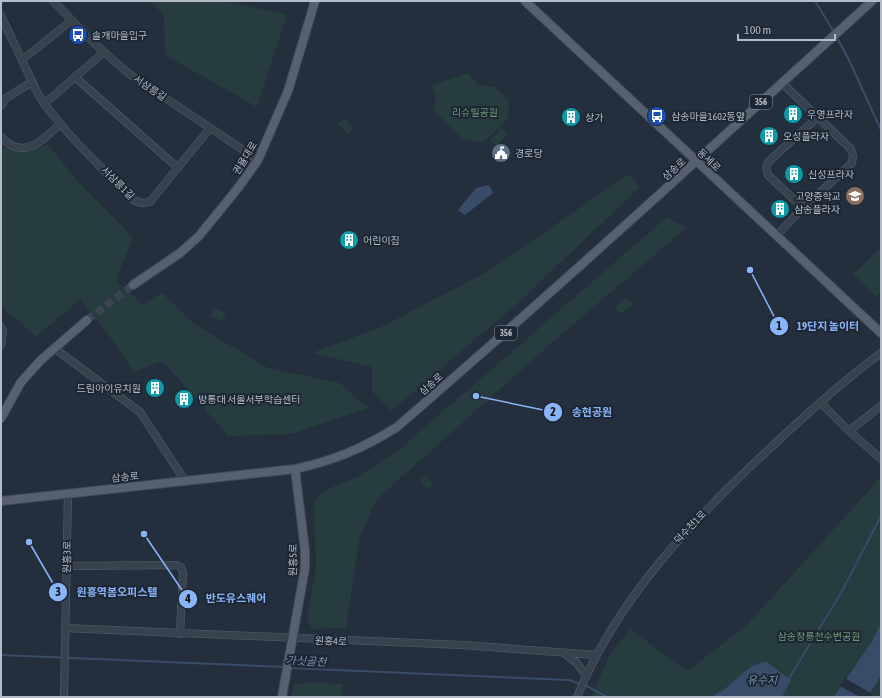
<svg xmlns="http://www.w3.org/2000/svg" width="882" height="698" font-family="'Asap Condensed','Noto Sans KR',sans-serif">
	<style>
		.green { fill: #263c3f }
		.water { fill: #394c67 }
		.pier { fill: #242f3e }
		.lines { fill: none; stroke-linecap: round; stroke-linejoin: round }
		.stream { stroke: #394c67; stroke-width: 2 }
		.major-tunnel { stroke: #3a4453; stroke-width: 8; stroke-dasharray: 8 4; stroke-linecap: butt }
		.minor-casing { stroke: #565f6c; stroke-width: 8 }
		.major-casing { stroke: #414a57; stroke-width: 10 }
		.minor { stroke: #38414e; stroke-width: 7 }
		.major { stroke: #56606e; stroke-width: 8 }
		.labels { text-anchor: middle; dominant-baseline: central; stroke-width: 4; stroke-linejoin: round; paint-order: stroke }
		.shield { fill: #1d2633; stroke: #878f9c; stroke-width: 1 }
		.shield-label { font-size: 9px; font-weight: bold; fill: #b4bcc9 }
		.poi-label { font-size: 10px; fill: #b4bcc9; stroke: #1d2633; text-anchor: start }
		.street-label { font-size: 10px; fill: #b4bcc9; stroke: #1d2633 }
		.park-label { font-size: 10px; fill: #6b9a76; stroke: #1d2633 }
		.water-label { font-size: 11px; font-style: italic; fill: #7c92b1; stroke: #1d2633 }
		.leader { fill: none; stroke: #8ab4f8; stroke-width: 1.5 }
		.callout-dot { fill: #8ab4f8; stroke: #1d2633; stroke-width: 1.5 }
		.mark-label { font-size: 12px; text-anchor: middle; font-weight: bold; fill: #111 }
		.callout-label { font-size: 11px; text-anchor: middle; font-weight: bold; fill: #8ab4f8; stroke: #1d2633; stroke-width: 4; stroke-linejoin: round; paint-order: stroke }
	</style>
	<rect width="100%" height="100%" fill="#242f3e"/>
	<path class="green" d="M151,1h75l61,14 -30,92 -92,-52 -1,-39z
		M468,73l10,12 16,2 15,14 -1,17 -25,25 -19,-3 -30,-30 2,-15 -4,-10z
		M343,118l11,10 -5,6 -11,-10z
		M501,128l6,6 -10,12 -7,-5z
		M48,145l28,34 57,59 -15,36 -1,8 26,22 19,-11 32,31 74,44 72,15 28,25 -76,26 -64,2 -55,-64 -12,-11 -27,11 -30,-44 -24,-29 -44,38 -35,-31v-157l5,-2 12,5z
		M629,174l11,13 -122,116 -127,108 -19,-20v-24l-60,-14 67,-25 106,-55z
		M667,217l19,11 -130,111 -180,161 -17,40 -13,88 -34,1 -5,-10 9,-52 -2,-65 9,-11 34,-14 38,-24z
		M881,248v44l-5,4 -23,-22z
		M626,297l7,8 -12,9 -7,-7z
		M214,308l12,5 -4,8 -12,-5z
		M426,475l8,10 -7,4 -7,-9z
		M881,477v220h-290l18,-41 21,-27 57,42 59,-45z
		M313,682l30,2 -3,13h-49l3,-13z"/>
	<path class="water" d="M489,185l4,8 -28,22 -7,-5 18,-22z
		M881,623v52l-13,22h-34l38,-56z
		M767,662l24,18 -9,17h-71c23,-9 32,-33 56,-35z"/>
	<path class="pier" d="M845,678l27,16 -2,3h-10l-20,-11z"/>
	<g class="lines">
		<path class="stream" d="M815,1l19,31
			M836,36l13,24 32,70
			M1,655l285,12
			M290,668l279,12 12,4
			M788,680l53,-87 40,-77
			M585,685l22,12"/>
		<path class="major-tunnel" d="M87,320l46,-35"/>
		<g class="minor-casing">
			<path id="minor" d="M53,1l42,43 33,29 130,87
				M1,16l37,78c25,39 63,72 95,106l8,3 9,-1 60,-74
				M22,60l50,-40
				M75,77l103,91
				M44,104l60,-52
				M1,106l5,-8 26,-16
				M1,137c22,24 41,4 59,-13
				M803,208l-35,-33 -2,-8 3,-6 49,-44
				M776,236l27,-28 49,-45 1,-7 -2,-7 -69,-66
				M1,327l2,4 -2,14
				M54,348l86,64 45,69
				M820,402l29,29 32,28
				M849,431l32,-25
				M67,566l110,-1 4,2 2,6 -3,61
				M65,628l397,17 135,10
				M564,653l13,10 9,13
				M64,697l4,-203
				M577,697c40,-98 113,-174 189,-245 37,-35 74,-69 115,-99"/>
		</g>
		<g class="major-casing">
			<path id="major" d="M525,1l356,332
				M133,285l47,-32 19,-17 39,-48 20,-28 30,-69 27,-90
				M1,418l20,-36 20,-22 46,-40
				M1,501l294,-32c40,-9 67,-20 102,-42 161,-139 318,-283 475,-426
				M282,697l23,-129v-18l-10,-81"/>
		</g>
		<use href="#minor" class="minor"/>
		<use href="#major" class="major"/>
	</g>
	<defs>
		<g id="bus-disc" transform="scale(1)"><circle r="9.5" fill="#1a4fb4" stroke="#1d2633"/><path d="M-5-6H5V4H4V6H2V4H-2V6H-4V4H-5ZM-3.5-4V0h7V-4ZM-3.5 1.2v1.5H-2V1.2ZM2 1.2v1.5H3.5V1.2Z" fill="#fff"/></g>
		<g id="building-disc" transform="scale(1)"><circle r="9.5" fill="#0f9aa8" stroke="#1d2633"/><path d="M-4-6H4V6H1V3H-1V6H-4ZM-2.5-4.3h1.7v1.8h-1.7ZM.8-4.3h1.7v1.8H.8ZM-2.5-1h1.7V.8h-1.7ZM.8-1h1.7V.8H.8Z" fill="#fff"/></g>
		<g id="civic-disc" transform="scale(1)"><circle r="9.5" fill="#5c6f8a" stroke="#1d2633"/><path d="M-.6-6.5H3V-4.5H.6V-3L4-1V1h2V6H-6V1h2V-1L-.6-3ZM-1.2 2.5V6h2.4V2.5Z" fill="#fff"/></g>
		<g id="school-disc" transform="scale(1)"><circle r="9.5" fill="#8d6e63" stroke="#1d2633"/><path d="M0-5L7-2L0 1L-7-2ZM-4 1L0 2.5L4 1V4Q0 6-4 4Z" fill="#fff"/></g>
	</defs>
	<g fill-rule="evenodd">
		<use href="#bus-disc" x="78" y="35"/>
		<use href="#building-disc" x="793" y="114"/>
		<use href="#bus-disc" x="657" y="116"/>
		<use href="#building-disc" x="571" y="117"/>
		<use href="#building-disc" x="769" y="136"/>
		<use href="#civic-disc" x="501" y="153"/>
		<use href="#building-disc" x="794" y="174"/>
		<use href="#school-disc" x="855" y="196"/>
		<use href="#building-disc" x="780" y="209"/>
		<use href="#building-disc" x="349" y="240"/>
		<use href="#building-disc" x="155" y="388"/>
		<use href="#building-disc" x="184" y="399"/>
	</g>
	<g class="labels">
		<g class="shield">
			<rect x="750" y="95" width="22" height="14" rx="3"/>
			<rect x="495" y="326" width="22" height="14" rx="3"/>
		</g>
		<g class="shield-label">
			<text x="761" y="102">356</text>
			<text x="506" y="333">356</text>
		</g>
		<g class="poi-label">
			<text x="92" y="35">솔개마을입구</text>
			<text x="807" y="114">우영프라자</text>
			<text x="671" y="116">삼송마을1602동앞</text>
			<text x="585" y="117">상가</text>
			<text x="783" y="136">오성플라자</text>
			<text x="515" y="153">경로당</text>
			<text x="808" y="174">신성프라자</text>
			<text x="841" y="196" text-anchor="end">고양중학교</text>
			<text x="794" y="209">삼송플라자</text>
			<text x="363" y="240">어린이집</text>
			<text x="141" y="388" text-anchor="end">드림아이유치원</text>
			<text x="198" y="399">방통대 서울서부학습센터</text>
		</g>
		<g class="street-label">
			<text transform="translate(150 88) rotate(34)">서삼릉길</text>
			<text transform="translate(245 158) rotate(-59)">권율대로</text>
			<text transform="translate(709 160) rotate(43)">동세로</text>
			<text transform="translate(674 169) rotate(-43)">삼송로</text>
			<text transform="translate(118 183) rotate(45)">서삼릉1길</text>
			<text transform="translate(431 384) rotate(-41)">삼송로</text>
			<text transform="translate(125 477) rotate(-6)">삼송로</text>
			<text transform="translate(690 527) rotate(-47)">덕수천1로</text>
			<text transform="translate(67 557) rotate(-89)">원흥3로</text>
			<text transform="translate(293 560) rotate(-89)">원흥5로</text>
			<text transform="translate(331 641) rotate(2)">원흥4로</text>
		</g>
		<g class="park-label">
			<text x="475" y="112">리슈빌공원</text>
			<text x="819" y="636">삼송창릉천수변공원</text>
		</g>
		<g class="water-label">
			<text transform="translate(306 661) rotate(3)">가싯골천</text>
			<text x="762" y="680">유수지</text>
		</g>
	</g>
	<path class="leader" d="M750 270L779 326M476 396L553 412M29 542L58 592M144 534L188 599"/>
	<g class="callout-dot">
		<circle cx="750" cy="270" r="4"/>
		<circle cx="476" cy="396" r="4"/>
		<circle cx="29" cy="542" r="4"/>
		<circle cx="144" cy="534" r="4"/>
		<circle cx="779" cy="326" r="10"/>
		<circle cx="553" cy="412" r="10"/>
		<circle cx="58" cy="592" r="10"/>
		<circle cx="188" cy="599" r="10"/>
	</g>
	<g class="mark-label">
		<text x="779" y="330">1</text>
		<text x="553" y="416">2</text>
		<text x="58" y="596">3</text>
		<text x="188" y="603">4</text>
	</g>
	<g class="callout-label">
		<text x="828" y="330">19단지 놀이터</text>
		<text x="592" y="416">송현공원</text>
		<text x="117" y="596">원흥역봄오피스텔</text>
		<text x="236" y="602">반도유스퀘어</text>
	</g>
	<rect width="882" height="698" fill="none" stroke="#b4bcc9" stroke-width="4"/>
	<path d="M738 34v6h97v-6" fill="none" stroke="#b4bcc9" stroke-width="2"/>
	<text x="744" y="34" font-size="12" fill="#b4bcc9" stroke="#1d2633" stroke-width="3" paint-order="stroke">100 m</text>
</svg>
